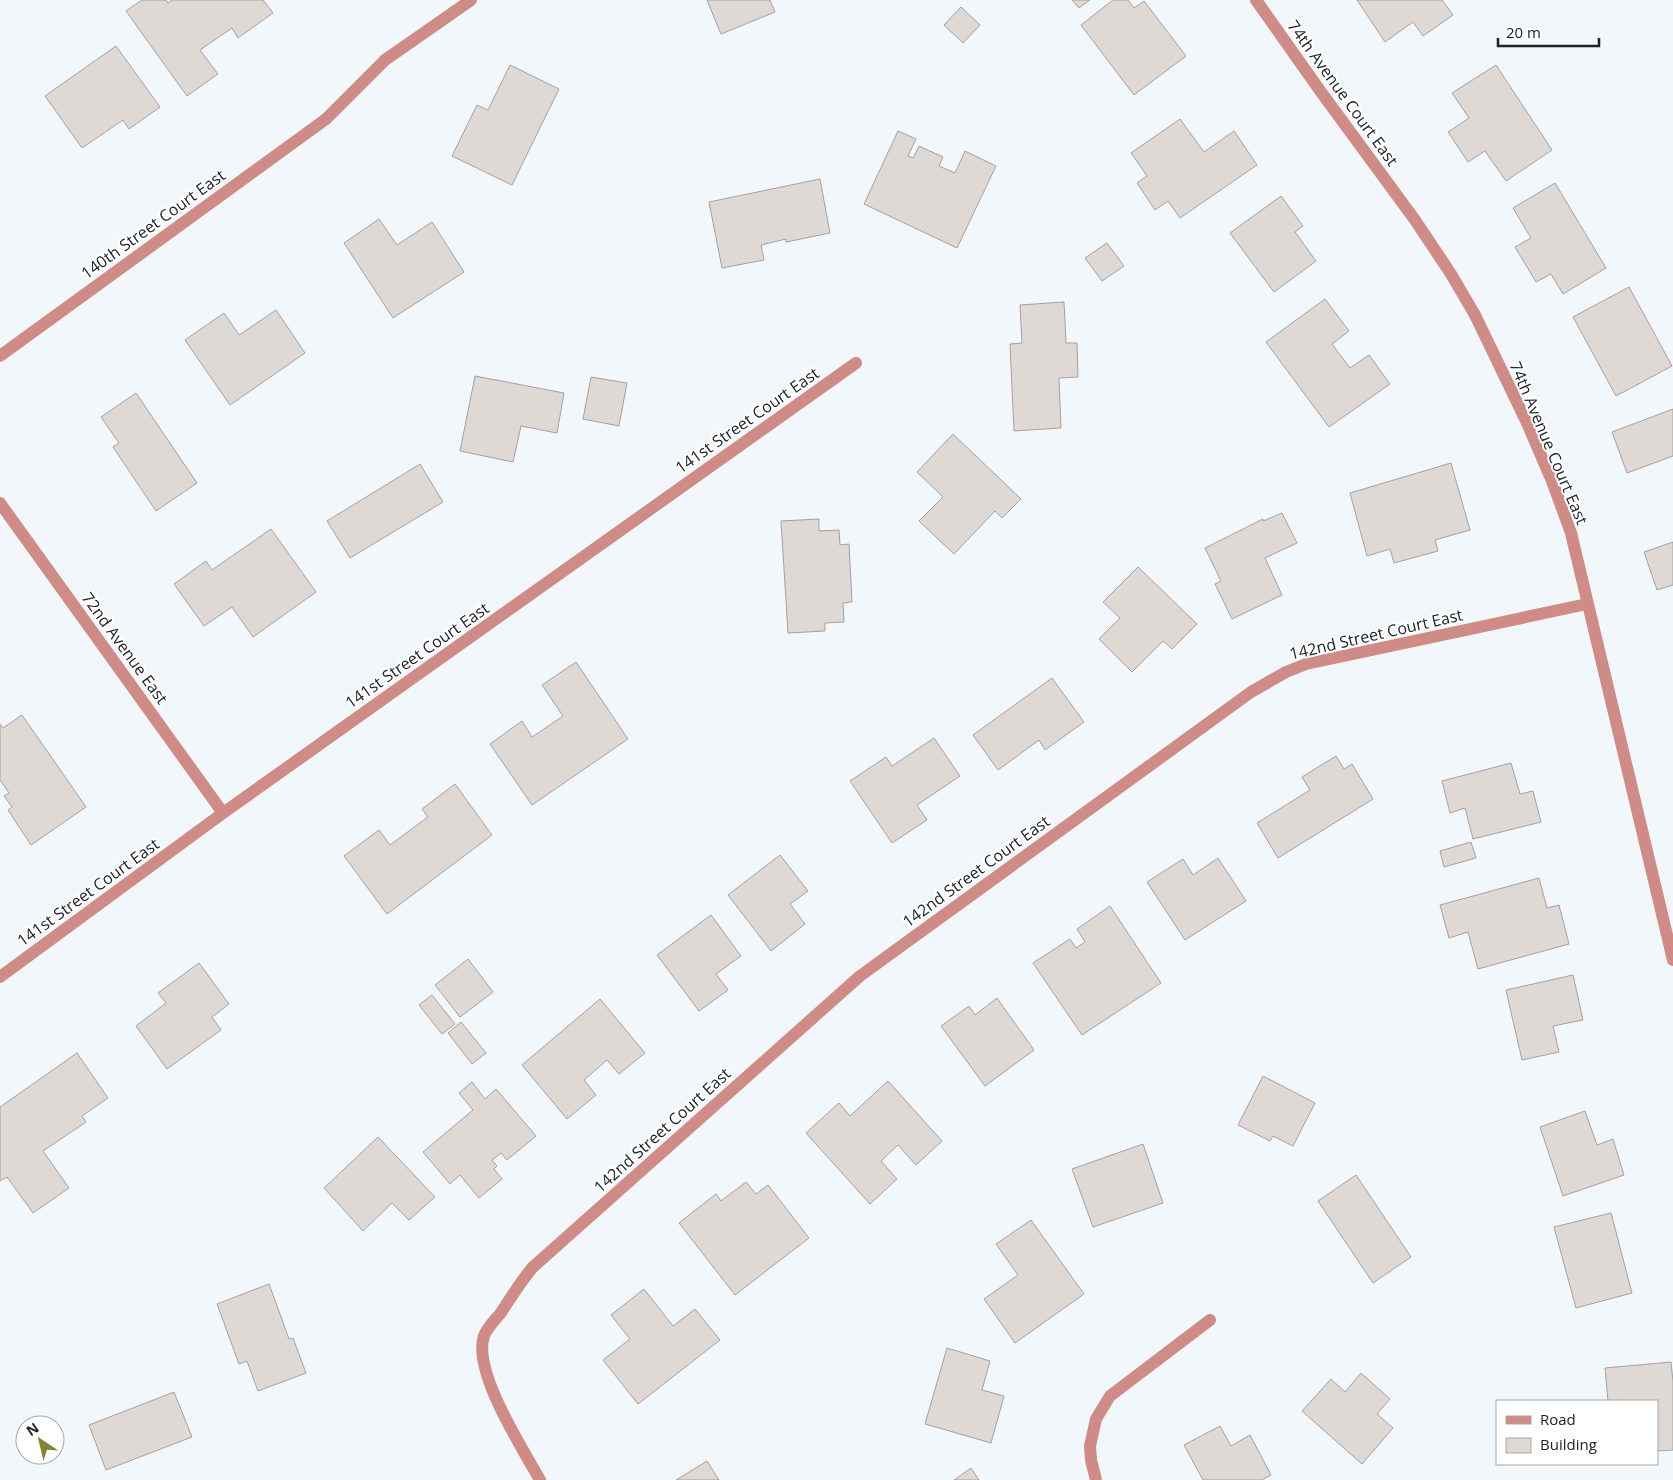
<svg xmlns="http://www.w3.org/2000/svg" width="1673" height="1480" font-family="'Open Sans',sans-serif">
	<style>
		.building { fill: #dfd9d6; stroke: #a7a09d }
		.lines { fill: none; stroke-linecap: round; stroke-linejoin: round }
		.lane { stroke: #cf8b85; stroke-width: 12 }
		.street { stroke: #cf8b85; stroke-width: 12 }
		.labels { text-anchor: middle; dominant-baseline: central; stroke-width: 4; stroke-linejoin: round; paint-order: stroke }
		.street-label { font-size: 16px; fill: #202224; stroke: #fff }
	</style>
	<rect width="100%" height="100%" fill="#f2f7fc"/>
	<path class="building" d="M142,0h24l2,3 4,-3h91l10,13 -35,25 -6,-10 -32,22 18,24 -31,22 -61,-85z
		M707,0h63l5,12 -54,22z
		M1072,0h18l-11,8z
		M1113,0h15l6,8 10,-7 42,55 -52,39 -53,-70z
		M1357,0h85l11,15 -30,21 -10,-14 -28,20z
		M961,7l19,18 -17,18 -19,-18z
		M116,46l44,61 -31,22 -6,-9 -41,28 -37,-52z
		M510,65l49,24 -47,96 -60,-29 25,-51 11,5z
		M1496,65l56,85 -46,31 -21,-30 -17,11 -20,-30 21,-14 -17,-25z
		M1180,119l24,33 30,-21 23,34 -77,53 -12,-17 -13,9 -18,-27 10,-7 -16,-23z
		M898,131l18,8 -8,17 5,2 6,-12 24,11 -4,9 16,7 10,-22 31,15 -39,82 -93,-44z
		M820,179l10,54 -44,9v-3l-25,6 3,15 -42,8 -13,-66z
		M1555,183l51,85 -43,26 -12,-20 -15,8 -21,-35 16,-9 -18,-30z
		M1281,196l22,30 -8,6 21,29 -42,31 -44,-59z
		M379,219l18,26 35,-23 32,50 -71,46 -49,-75z
		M1107,243l17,23 -22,15 -17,-23z
		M1629,287l43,79 -56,30 -43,-79z
		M1325,299l24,32 -17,13 18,24 19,-13 21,29 -61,43 -63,-85z
		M1064,302l2,41h11l1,34 -19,1 2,50 -47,3 -4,-87 12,-1 -2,-38z
		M276,310l29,43 -75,52 -45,-65 39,-27 15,22z
		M475,376l89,17 -7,40 -36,-7 -8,36 -53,-11z
		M591,377l36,6 -8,43 -36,-7z
		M136,393l61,90 -41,28 -43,-64 6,-4 -18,-26z
		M1673,409v47l-46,17 -15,-41z
		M953,434l68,65 -19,19 -7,-7 -41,43 -35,-33 24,-24 -26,-25z
		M1451,463l19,67 -35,10 3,11 -44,12 -4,-14 -23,7 -17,-63z
		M420,464l23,38 -93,56 -23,-37z
		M1282,513l15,30 -32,15 17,37 -50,24 -17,-35 6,-3 -16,-33 58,-29v2z
		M819,519v12l20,-1 1,15 9,-1 3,58 -9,1 1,19 -19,1v8l-37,2 -7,-112z
		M271,529l45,63 -63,45 -21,-30 -28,19 -30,-42 32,-23 6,9z
		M1673,542v43l-16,5 -13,-38z
		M1138,567l59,57 -25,25 -9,-8 -31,31 -33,-33 21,-21 -17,-16z
		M576,662l52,77 -96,66 -42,-61 32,-23 10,16 31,-21 -21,-31z
		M1052,678l32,44 -39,28 -6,-10 -41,30 -25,-35z
		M22,715l64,92 -55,38 -23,-35 4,-3 -8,-11 5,-3 -9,-13v-56l3,4z
		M934,738l26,38 -43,29 10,15 -35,23 -42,-62 36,-24 6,9z
		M1336,756l8,13 8,-5 21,35 -95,59 -21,-35 53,-33 -8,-13z
		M1511,763l9,31 13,-3 8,31 -68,17 -8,-31 -15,5 -8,-32z
		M455,784l37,51 -105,79 -43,-58 35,-26 11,15 38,-28 -6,-8z
		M1471,842l5,16 -32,9 -4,-16z
		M780,855l28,36 -18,13 15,20 -34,27 -43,-56z
		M1218,858l28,43 -61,39 -38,-58 36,-23 10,16z
		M1539,878l8,30 12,-3 10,39 -91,25 -10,-37 -19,6 -9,-33z
		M1110,906l51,77 -79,52 -49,-72 37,-24 6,9 9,-6 -8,-13z
		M711,915l30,41 -25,18 12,16 -29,21 -42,-56z
		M468,959l25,33 -33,25 -25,-32z
		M199,963l30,41 -17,13 9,13 -54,39 -31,-43 30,-23 -8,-10z
		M1573,975l10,45 -30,6 6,26 -37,8 -16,-70z
		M432,995l23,29 -13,10 -23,-29z
		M997,998l37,52 -49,36 -44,-60 28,-20 6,9z
		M600,999l45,54 -26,21 -12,-14 -23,20 12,15 -29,24 -45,-54z
		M461,1022l25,31 -14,11 -24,-31z
		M77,1053l31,45 -26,18 4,6 -43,29 26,37 -36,25 -26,-36 -7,4v-74z
		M1263,1076l52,27 -22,43 -20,-10 -3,5 -32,-16z
		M888,1081l54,60 -26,24 -18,-20 -17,16 16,18 -27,25 -64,-71 33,-30 11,13z
		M472,1082l13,17 11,-10 40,47 -29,24 -6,-7 -9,7 5,6 -3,3 8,10 -23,19 -19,-23 -10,9 -27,-32 50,-42 -14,-17z
		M1585,1111l12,34 16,-6 11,36 -61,21 -23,-69z
		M378,1137l57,60 -26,23 -17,-17 -29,28 -39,-43z
		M1143,1144l20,59 -70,24 -21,-58z
		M1356,1175l55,82 -38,26 -55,-82z
		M746,1182l10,12 12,-9 41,53 -74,57 -56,-72 37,-29 5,7z
		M1611,1213l21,80 -56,15 -22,-81z
		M1031,1220l53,74 -69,49 -31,-44 34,-24 -22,-31z
		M269,1284l20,55 4,-1 13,35 -48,18 -11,-30 -8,3 -22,-60z
		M644,1289l29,37 22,-17 25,31 -82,64 -35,-44 27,-21 -19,-24z
		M947,1348l43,13 -8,29 22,6 -13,47 -66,-19z
		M1671,1362l2,19v69l-16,1v-50h-35v-1l-14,1 -3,-33z
		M1361,1373l29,26 -13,15 16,14 -31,36 -60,-53 29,-32 14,13z
		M174,1392l18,45 -86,33 -17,-45z
		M1220,1426l11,20 19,-11 21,40 -9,5h-59l-19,-35z
		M707,1461l12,19h-43z
		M971,1468l8,12h-25z"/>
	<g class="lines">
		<path class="lane" d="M326,119l59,-59 86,-60"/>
		<path class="street" d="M1256,0l65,92 94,128 36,54 24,41 52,108 25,58 19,52 102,427
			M0,356l326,-237
			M0,503l223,310
			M0,977l223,-164 633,-450
			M540,1480c-17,-31 -68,-109 -56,-144 3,-8 11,-16 16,-22 11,-16 20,-32 33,-47l327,-291 391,-284 35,-20 20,-8 281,-60
			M1096,1480l-5,-20 -1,-14 6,-27 14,-23 100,-76"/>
	</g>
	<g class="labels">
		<g class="street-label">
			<text transform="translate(1343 93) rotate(54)">74th Avenue Court East</text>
			<text transform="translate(153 224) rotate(-36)">140th Street Court East</text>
			<text transform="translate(747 420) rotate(-35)">141st Street Court East</text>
			<text transform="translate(1549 443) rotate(67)">74th Avenue Court East</text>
			<text transform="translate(1376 634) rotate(-13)">142nd Street Court East</text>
			<text transform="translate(125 648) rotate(54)">72nd Avenue East</text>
			<text transform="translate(417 655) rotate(-35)">141st Street Court East</text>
			<text transform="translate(976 871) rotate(-36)">142nd Street Court East</text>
			<text transform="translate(88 892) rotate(-36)">141st Street Court East</text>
			<text transform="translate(662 1130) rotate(-42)">142nd Street Court East</text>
		</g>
	</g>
	<rect x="1496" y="1400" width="162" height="65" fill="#ffffff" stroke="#a6a7a7"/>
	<rect x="1506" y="1416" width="25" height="8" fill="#cf8b85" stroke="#a6a7a7"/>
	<text x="1540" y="1425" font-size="15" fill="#202224">Road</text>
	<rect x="1506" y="1438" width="25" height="15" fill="#dfd9d6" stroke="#a6a7a7"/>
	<text x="1540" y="1450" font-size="15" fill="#202224">Building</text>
	<g transform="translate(40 1440) rotate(325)"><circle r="24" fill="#ffffff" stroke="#a6a7a7"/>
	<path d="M0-4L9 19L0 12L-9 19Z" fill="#82832c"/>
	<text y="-8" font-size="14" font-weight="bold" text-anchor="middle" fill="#202224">N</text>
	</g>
	<path d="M1498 38v8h101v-8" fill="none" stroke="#202224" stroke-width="2.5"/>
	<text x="1506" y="38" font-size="15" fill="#202224" stroke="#ffffff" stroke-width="4" paint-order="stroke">20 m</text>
</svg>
